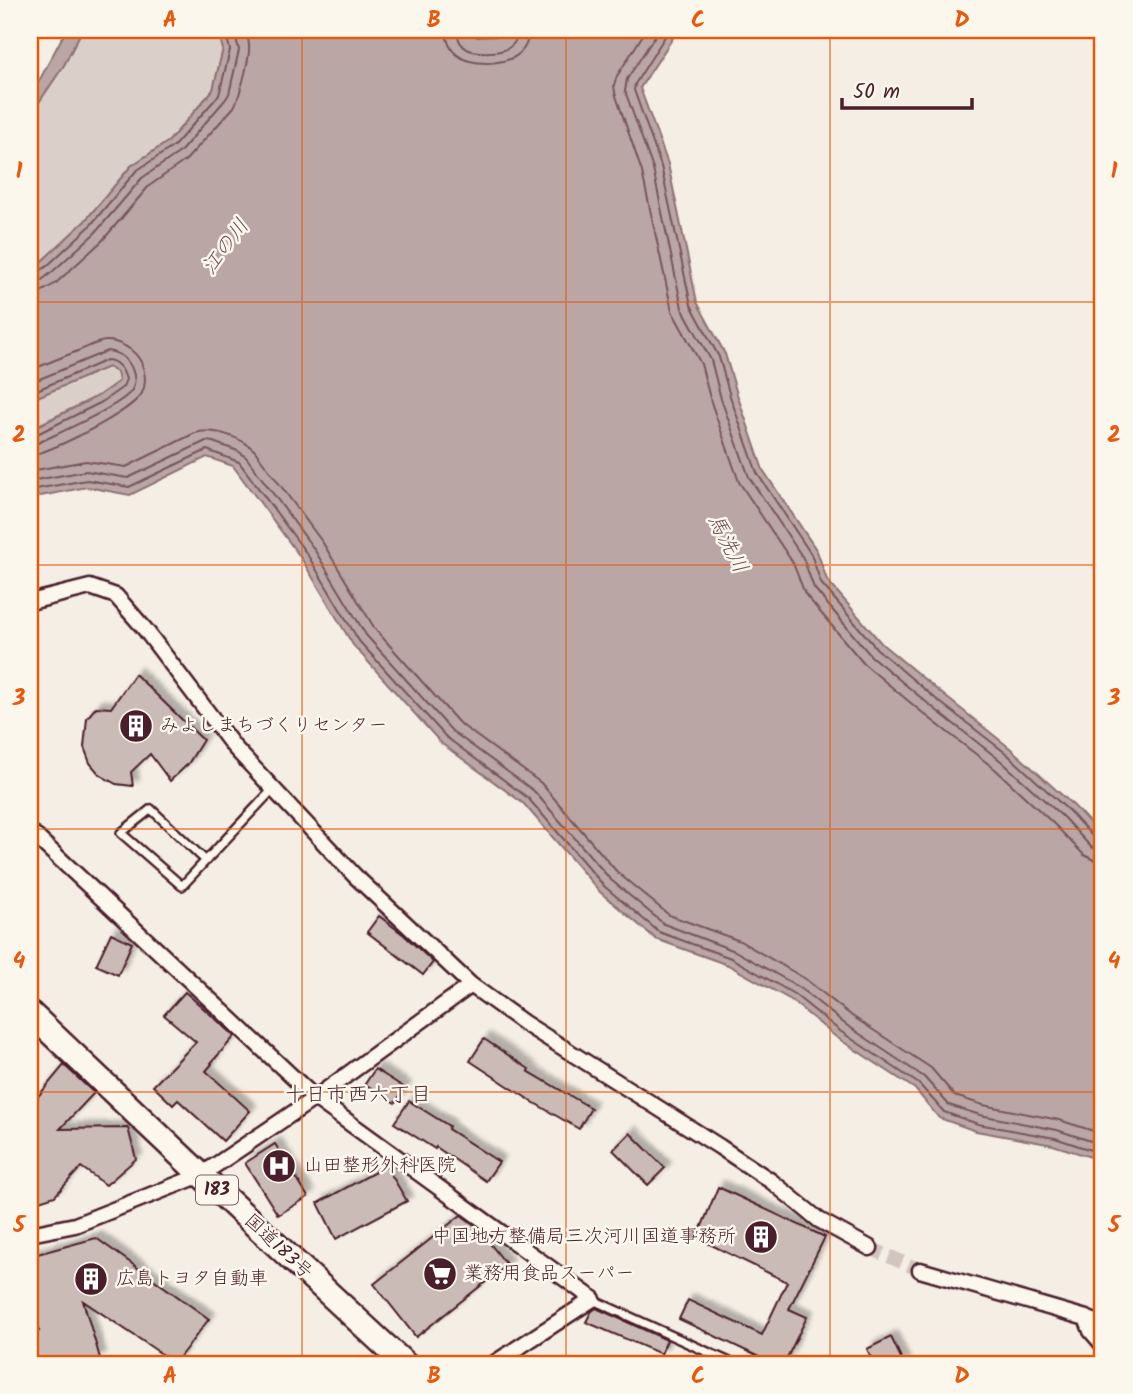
<svg xmlns="http://www.w3.org/2000/svg" width="1133" height="1394" font-family="Kalam,'Klee One',sans-serif">
	<style>
		.green { fill: #dbd0c9; stroke: #92787a; stroke-width: 2 }
		.water { fill: #baa7a5; stroke: #8d7174; stroke-width: 2 }
		.lines { fill: none; stroke-linecap: round; stroke-linejoin: round }
		.shore { stroke: #77555c; stroke-width: 2 }
		.building { fill: #cabbb6; stroke: #4a1f2b; stroke-width: 2; filter: url(#shadow) }
		.minor-tunnel { stroke: #d2c5bf; stroke-width: 14; stroke-dasharray: 14 7; stroke-linecap: butt }
		.service-casing { stroke: #4a1f2b; stroke-width: 12 }
		.minor-casing { stroke: #4a1f2b; stroke-width: 19 }
		.trunk-casing { stroke: #4a1f2b; stroke-width: 28 }
		.service { stroke: #fbf7ec; stroke-width: 7 }
		.minor { stroke: #fbf7ec; stroke-width: 14 }
		.trunk { stroke: #fbf7ec; stroke-width: 23 }
		.grid { fill: none; stroke: #e8590c; stroke-width: 2; stroke-opacity: 0.55 }
		.labels { text-anchor: middle; dominant-baseline: central; stroke-width: 5; stroke-linejoin: round; paint-order: stroke }
		.shield { fill: #fbf7ec; stroke: #7f6065; stroke-width: 2 }
		.shield-label { font-size: 18px; font-weight: bold; fill: #4a1f2b }
		.poi-label { font-size: 19px; fill: #4a1f2b; stroke: #fbf7ec; text-anchor: start }
		.street-label { font-size: 19px; fill: #4a1f2b; stroke: #fbf7ec }
		.water-label { font-size: 21px; font-style: italic; fill: #714f56; stroke: #fbf7ec }
		.neighbourhood-label { font-size: 21px; fill: #4a1f2b; stroke: #fbf7ec }
		.neatline { fill: none; stroke: #e8590c; stroke-width: 2.5 }
		.grid-label { font-size: 23px; text-anchor: middle; font-weight: bold; fill: #e8590c }
	</style>
	<defs>
		<filter id="shadow"><feDropShadow dx="6" dy="-6" stdDeviation="2" flood-color="#0004"/></filter>
	</defs>
	<rect width="100%" height="100%" fill="#f4eee4"/>
	<filter id="ink" filterUnits="userSpaceOnUse"><feTurbulence type="fractalNoise" baseFrequency=".0143" numOctaves="2"/><feDisplacementMap in="SourceGraphic" scale="14" xChannelSelector="R" yChannelSelector="G"/><feConvolveMatrix kernelMatrix="1 2 1 2 8 2 1 2 1" color-interpolation-filters="sRGB"/></filter>
	<g filter="url(#ink)">
		<path class="green" d="M82,30h136l5,19 -10,41 -44,51 -38,25 -46,55 -43,40 -12,8v-163l5,2 29,-43z
			M108,367l9,5 3,9 -22,15 -68,33v-29z"/>
		<path class="water" d="M66,30h16l-18,35 -29,43 -5,-2v-8z
			M218,30h252l7,7 22,-1 6,-6h173l-38,58 28,76 29,138 28,52 12,40 26,76 54,81 10,29 55,64 59,49 70,56 63,57 29,31v324l-50,-16 -77,-14 -37,-13 -24,-29 -79,-52 -45,-37 -63,-35 -72,-26 -56,-47 -76,-88 -83,-61 -88,-98 -52,-87 -68,-92 -26,-9 -77,38 -43,-8 -57,11v-68l68,-34 21,-15 -2,-9 -9,-5 -78,33v-131l12,-8 43,-40 46,-55 38,-25 44,-51 10,-41z"/>
		<g class="lines">
			<path class="shore" d="M446,30c1,25 19,33 41,33 23,-1 41,-7 42,-33
				M457,30c1,21 16,23 33,22 16,0 27,-5 28,-22
				M646,30l-29,46 -3,9 1,8 27,79 30,139 29,53 10,38 28,80 54,81 12,31 59,70 60,50 71,55 60,56 29,30 10,5 9,1
				M659,30l-32,49 -2,12 28,78 29,139 29,52 10,39 28,78 54,81 11,30 57,68 60,50 70,55 62,56 28,30 6,3h6
				M669,30l-34,54 -1,6 27,76 30,139 28,52 11,39 27,77 54,81 10,29 56,66 59,50 71,55 62,57 26,28 8,3
				M30,274h5l11,-7 43,-40 47,-56 38,-25 45,-51 11,-45 -5,-20
				M30,283l9,-1 12,-9 44,-40 47,-55 38,-26 45,-52 4,-6 10,-44 -5,-20
				M30,294l11,-2 15,-9 46,-42 47,-55 37,-26 48,-53c6,-11 16,-49 15,-61 0,-5 -2,-11 -4,-16
				M30,371c16,-8 33,-14 50,-21 8,-3 17,-8 25,-9 14,-1 30,9 36,21 4,10 6,21 1,31 -8,17 -93,61 -112,62
				M30,383l77,-32c11,1 21,7 25,18 3,7 4,14 0,21 -9,15 -74,43 -94,53l-8,1
				M30,393l77,-33c11,1 16,9 19,19l-3,8 -21,15 -67,33h-5
				M30,471l56,-10 40,6 69,-34c18,-6 48,5 60,18l68,92 52,86 84,94 82,60 77,90 51,42 71,26 64,37 48,38 79,52 24,28 28,9 76,15 44,14
				M30,481l56,-10 42,7 78,-37 7,1 25,9 8,6 68,92 52,86 86,96 82,60 77,89 53,44 71,27 64,36 46,37 79,53 25,28 31,10 77,15 46,15
				M30,490l57,-10 42,7 78,-37 32,12 68,92 52,87 87,96 82,61 77,89 54,45 72,26 63,36 46,37 79,53 25,28 34,12 77,14 48,16"/>
		</g>
		<path class="building" d="M135,674l68,66 -15,24 -18,17 -20,-27 -19,18 2,14 -17,-2 -16,-9 -10,-12 -6,-16 3,-29 9,-11 15,1z
			M379,916l25,19 29,27 -10,13 -56,-43z
			M111,933l21,10 -14,32 -22,-10z
			M185,992l50,44 -24,27 1,1 -6,7 44,40 -27,30 -45,-41 -5,5 -20,-19 43,-44 -32,-27z
			M484,1039l45,30 -1,2 63,37 -12,21 -48,-28 -61,-40z
			M64,1065l30,28 -34,36 68,-1 8,31 -30,26 -25,-18 -26,29 -25,8v-98z
			M375,1069l30,19 -10,15 -30,-19z
			M409,1101l40,25 -1,3 51,33 -13,19 -50,-34 -1,2 -41,-26z
			M630,1133l35,35 -17,17 -35,-35z
			M275,1144l33,53 -30,18 -33,-52z
			M386,1166l21,35 -71,38 -18,-36z
			M718,1187l107,50 -36,72 18,8 -23,47h-10l-95,-45 9,-19 74,35 25,-53 -90,-44z
			M461,1215l15,11 31,39 -91,72 -42,-53z
			M96,1238l113,81 -34,44 -92,-62 17,57 -22,6h-48v-30l9,-3 -9,-29v-46z
			M596,1308l71,32 -6,14 -75,-32 5,-10z
			M891,1337l13,27h-30l-7,-15z"/>
		<g class="lines">
			<path class="minor-tunnel" d="M870,1248l50,22"/>
			<g class="service-casing">
				<path id="service" d="M206,861l-55,-52 -30,24 61,53 91,-97
					M593,1300l141,64"/>
			</g>
			<g class="minor-casing">
				<path id="minor" d="M30,602l60,-15 26,9 28,32 90,119 121,129 116,109 53,38 196,124 51,34 48,39 51,28
					M30,831l285,267 278,201 -100,65
					M30,1234l45,-9 126,-50 114,-77 156,-113
					M920,1270l166,48 17,7
					M1086,1318l5,13 12,14"/>
			</g>
			<g class="trunk-casing">
				<path id="trunk" d="M30,1013l171,162 204,189"/>
			</g>
			<use href="#service" class="service"/>
			<use href="#minor" class="minor"/>
			<use href="#trunk" class="trunk"/>
		</g>
	</g>
	<path class="grid" d="M302,30v1334M566,30v1334M830,30v1334M30,302h1073M30,565h1073M30,829h1073M30,1092h1073"/>
	<defs>
		<g id="building-disc" transform="scale(1.75)"><circle r="9.5" fill="#4a1f2b" stroke="#fbf7ec"/><path d="M-4-6H4V6H1V3H-1V6H-4ZM-2.5-4.3h1.7v1.8h-1.7ZM.8-4.3h1.7v1.8H.8ZM-2.5-1h1.7V.8h-1.7ZM.8-1h1.7V.8H.8Z" fill="#fff"/></g>
		<g id="hospital-disc" transform="scale(1.75)"><circle r="9.5" fill="#4a1f2b" stroke="#fbf7ec"/><path d="M-5-5h3v3.5h4V-5h3V5h-3V1.5h-4V5h-3Z" fill="#fff"/></g>
		<g id="supermarket-disc" transform="scale(1.75)"><circle r="9.5" fill="#4a1f2b" stroke="#fbf7ec"/><path d="M-6-5.5h2.5l.6 2H6L4.5 2H-2.5L-4.4-4H-6ZM-1.5 3.2a1.3 1.3 0 1 0 .1 0ZM3 3.2a1.3 1.3 0 1 0 .1 0Z" fill="#fff"/></g>
	</defs>
	<g fill-rule="evenodd">
		<use href="#building-disc" x="136" y="726"/>
		<use href="#hospital-disc" x="279" y="1166"/>
		<use href="#building-disc" x="761" y="1237"/>
		<use href="#supermarket-disc" x="440" y="1274"/>
		<use href="#building-disc" x="91" y="1279"/>
	</g>
	<g class="labels">
		<rect class="shield" x="196" y="1175.5" width="42" height="29" rx="5"/>
		<g class="shield-label">
			<text x="217" y="1190">183</text>
		</g>
		<g class="poi-label">
			<text x="160" y="726">みよしまちづくりセンター</text>
			<text x="304" y="1166">山田整形外科医院</text>
			<text x="736" y="1237" text-anchor="end">中国地方整備局三次河川国道事務所</text>
			<text x="464" y="1274">業務用食品スーパー</text>
			<text x="116" y="1279">広島トヨタ自動車</text>
		</g>
		<g class="street-label">
			<text transform="translate(278 1247) rotate(43)">国道183号</text>
		</g>
		<g class="water-label">
			<text transform="translate(226 247) rotate(-53)">江の川</text>
			<text transform="translate(727 544) rotate(63)">馬洗川</text>
		</g>
		<g class="neighbourhood-label">
			<text x="358" y="1095">十日市西六丁目</text>
		</g>
	</g>
	<rect width="1133" height="1394" fill="none" stroke="#fbf7ec" stroke-width="77"/>
	<path d="M842 98v10h130v-10" fill="none" stroke="#4a1f2b" stroke-width="3.5"/>
	<text x="853" y="98" font-size="21" fill="#4a1f2b" stroke="#fbf7ec" stroke-width="5" paint-order="stroke">50 m</text>
	<rect x="38" y="38" width="1056" height="1318" class="neatline"/>
	<g class="grid-label">
		<text x="170" y="27">A</text>
		<text x="434" y="27">B</text>
		<text x="698" y="27">C</text>
		<text x="962" y="27">D</text>
		<text x="19" y="178">1</text>
		<text x="1114" y="178">1</text>
		<text x="19" y="442">2</text>
		<text x="1114" y="442">2</text>
		<text x="19" y="705">3</text>
		<text x="1114" y="705">3</text>
		<text x="19" y="968">4</text>
		<text x="1114" y="968">4</text>
		<text x="19" y="1232">5</text>
		<text x="1114" y="1232">5</text>
		<text x="170" y="1383">A</text>
		<text x="434" y="1383">B</text>
		<text x="698" y="1383">C</text>
		<text x="962" y="1383">D</text>
	</g>
</svg>
